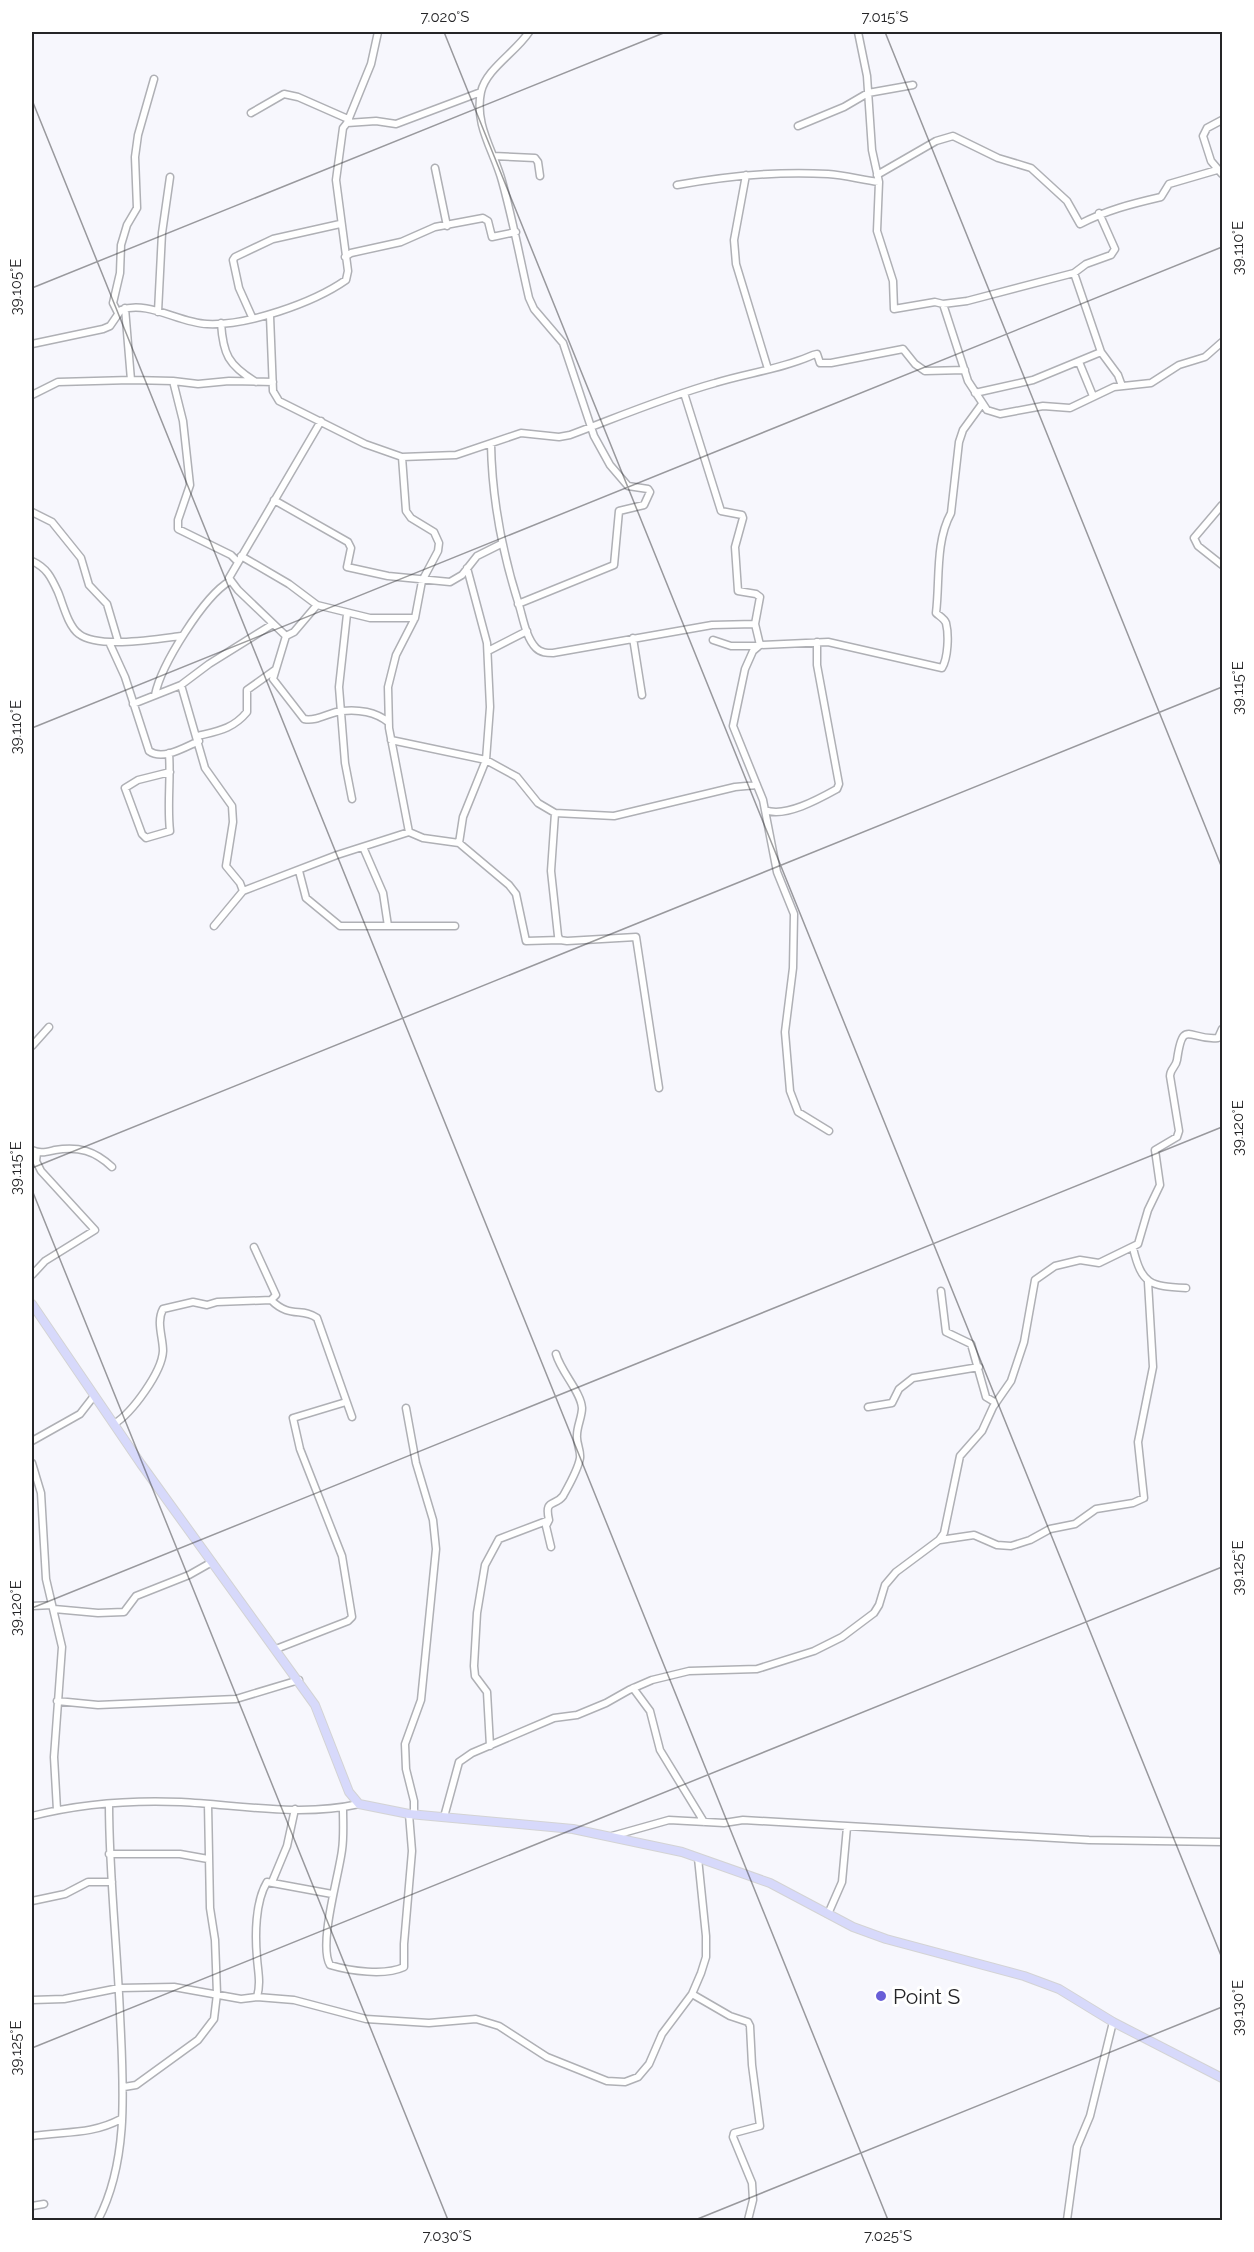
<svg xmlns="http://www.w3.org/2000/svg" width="1254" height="2252" font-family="Raleway,sans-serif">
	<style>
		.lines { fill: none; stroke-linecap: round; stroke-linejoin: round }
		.minor-casing { stroke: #afb0b5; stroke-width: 9 }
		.major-casing { stroke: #d3d3d4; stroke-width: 10 }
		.minor { stroke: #fff; stroke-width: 6 }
		.major { stroke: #d7d9fb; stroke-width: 8 }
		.ticks { fill: none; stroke: #252527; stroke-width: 1.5; stroke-opacity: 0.45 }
		.poi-dot { fill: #685ed7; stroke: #fff; stroke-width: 2 }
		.labels { text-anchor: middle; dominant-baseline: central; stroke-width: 6; stroke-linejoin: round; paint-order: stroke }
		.poi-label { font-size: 21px; fill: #252527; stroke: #fff; text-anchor: start }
		.neatline { fill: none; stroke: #252527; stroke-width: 2 }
		.ticks-label { font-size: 15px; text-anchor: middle; fill: #252527 }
	</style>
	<rect width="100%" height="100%" fill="#f7f7fd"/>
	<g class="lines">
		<g class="minor-casing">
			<path id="minor" d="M858,32l9,44 5,74 7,32 -2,49 16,50 1,28 41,-7 8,2 25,77 19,29 13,4 43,-8 27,2 44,-21 37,-4 28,-18 26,-8 17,-15
				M251,113l33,-19 14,3 50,22
				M1222,120l-15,8 -4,8 8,25 11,13
				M347,123l29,-2 20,3 85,-32
				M798,126l46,-19 24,-14 45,-8
				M493,156l42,2 3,4 2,14
				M435,168l12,58
				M746,175l-12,65 2,24 32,105
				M877,175l59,-34 17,-5 45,22 33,10 36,33 13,23c27,-14 51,-20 81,-27l8,-13 48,-14
				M677,185c50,-9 100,-14 151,-11 17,1 34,6 51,8
				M345,257l6,-4 50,-11 34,-15 48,-9 5,3 4,16 24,-5
				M1074,273l27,79 17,23 4,11
				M943,304l24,-3 107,-28 12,-9 25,-9 4,-6 -16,-36
				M125,308l6,72 42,1 10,40 7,64 -12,35v9l53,26 7,7
				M158,312l4,-79 8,-56
				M118,313l-5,-10 7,-30 1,-28 6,-20 10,-17 -2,-51 3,-22 16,-56
				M270,316l3,75 6,10 86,43 37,13 4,54 5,7 23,14 5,11 -1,8 -16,30 -7,37 -19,37 -8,32 1,41 20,104 14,6 36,5 50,42 7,9 10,47 34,-1
				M252,317l-13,-29 -6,-28 2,-3 38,-18 67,-15
				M221,323c2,31 7,42 35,59
				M32,344l71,-15 7,-3 11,-16c27,-10 58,13 86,14 40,2 106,-21 139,-44l2,-9 -12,-91 7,-52 4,-5 24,-59 7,-32
				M1079,362l14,34
				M173,381l25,3 31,-3 44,1
				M684,393l37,118 21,4 1,3 -8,29 3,44 18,3 4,3 -5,27 5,21 -7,6 -8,18 -12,57 30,74 14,72 17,42 -1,54 -8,64 5,59 8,21 31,19
				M975,393l58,-13 68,-28
				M32,395l26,-13 73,-2
				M321,421l-92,157 9,12 48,46 -13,43 31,40c13,3 25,-7 38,-8 16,-2 34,1 46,11
				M491,444c1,56 11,108 28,161 4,13 7,33 17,43 5,5 11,5 17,5l159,-28 43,-1
				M402,457l54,-2 65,-22 38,4 11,-2c48,-18 95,-38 145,-52 32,-10 67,-14 98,-28l4,-1 3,9h11l72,-14 12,15 10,7 40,-1
				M274,500l74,42 3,6 -4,19 41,9 62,6 12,-7 15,-19 24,-12
				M1222,505l-28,33 4,8 24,19
				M32,512l20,10 29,36 8,27 18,19 11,37
				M241,556l48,28 28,21 53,13h45
				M32,561c15,7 19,16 26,31 5,12 10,34 21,42 19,15 78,5 102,2
				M518,604l96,-39 5,-54 25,-6 6,-13 -2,-3 -20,-3 -18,-21 -16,-29 -31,-93 -29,-34 -5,-11c-9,-39 -16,-78 -27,-117 -8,-30 -28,-56 -21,-89 5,-23 35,-40 48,-60
				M347,614l-8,73 6,76 7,36
				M286,636l8,-4 23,-27
				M633,638l9,57
				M713,640l18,6h27
				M109,642l16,35 24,74c14,10 36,-4 50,-10
				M760,645l68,-3 114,26c6,-10 7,-33 4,-45 -2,-5 -7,-7 -10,-10 4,-32 -1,-71 15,-100l8,-71 4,-12 19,-26
				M488,651l39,-20
				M181,685l24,83 27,38 1,16 -7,44 14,17 3,8 -29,35
				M155,695c6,-30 49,-99 75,-114
				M133,704l48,-19 28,-21 64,-40
				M198,736c20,-5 35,-7 49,-24v-22l28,-20
				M391,740l95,20 31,17 21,26 17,10 59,3 121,-29 22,-2
				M169,753c2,26 -2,52 1,78l-24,7 -4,-4 -17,-46 13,-8 32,-8
				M765,810c20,8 54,-11 72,-21l2,-5 -22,-119v-23
				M555,813l-4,58 7,65 2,4 7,1 69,-4 23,151
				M459,843l4,-26 23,-57 4,-53 -3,-64 -20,-75
				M363,847l20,46 5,33
				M299,871l7,27 34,28h115
				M243,891l94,-36 72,-23
				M32,1046l17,-19
				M32,1150c8,4 14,2 23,0 24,-4 40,1 57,17
				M254,1247l22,48 -5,5
				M1133,1248c9,37 17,38 53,40
				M32,1275l13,-14 50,-31 -54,-59 -5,-10 1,-8
				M941,1291l5,41 25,12 15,53 10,6
				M868,1407l24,-4 7,-14 14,-11 66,-11
				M406,1408l10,55 17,57 3,29 -15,151 -16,44 1,25 8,32v13
				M114,1424c18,-11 48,-52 49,-73 0,-14 -7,-29 0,-42l30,-7 14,3 10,-3 54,-2c19,19 31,7 46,18l35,99
				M32,1441l48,-27 14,-18
				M32,1463l9,30 5,86 16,68 -8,110 3,53
				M940,1540l34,-5 23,10 14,1 19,-6 20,-11 25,-5 21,-15 37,-6 11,-5 -6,-56 15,-75 -5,-85
				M551,1547l-5,-21 3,-6c-5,-22 6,-13 14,-24 6,-11 15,-26 17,-38 1,-8 -4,-15 -3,-23 0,-9 5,-18 5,-27 -1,-16 -21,-36 -26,-54
				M32,1606l20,-1
				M54,1609l44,4 26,-1 12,-16 53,-21 23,-13
				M276,1649l72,-28 4,-4 -10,-61 -42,-107 -7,-31 53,-16
				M633,1688l17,23 10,39 44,72
				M57,1701l41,4 138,-6 63,-19
				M490,1746l-3,-54 -12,-16 -1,-10 3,-53 8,-48 14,-26 50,-19
				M343,1808c0,14 1,29 -1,42 -3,25 -24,95 -12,115 20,6 55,11 74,2v-23l8,-93 -3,-37
				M32,1816c47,-12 100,-16 149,-14 59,3 120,15 178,2
				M444,1817l15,-55 13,-9 82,-35 23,-3 29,-12 23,-13 23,-10 37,-9 68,-2 57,-18 28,-14 32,-24 5,-8 6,-20 11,-13 43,-32 5,-7 16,-77 22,-25 11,-24 18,-26 13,-39 11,-62 20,-14 25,-6 19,3 39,-19 10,-34 12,-25 -5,-35 22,-13 2,-6 -9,-55c0,-7 6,-9 7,-16 6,-43 12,-19 41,-22l4,-9
				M612,1836l57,-16 55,3 19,-3 346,20 133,2
				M109,1854h71l28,5
				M272,1882l15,-36 8,-37
				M32,1901l33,-7 23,-12h24
				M828,1914l14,-32 5,-55
				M692,1994l38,22 18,6 2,4 2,39 8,61 -26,7 -1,4 19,46 1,17 -5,20
				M257,1997c4,-14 1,-25 0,-39 -2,-22 -2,-56 10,-76l65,12
				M32,2000l32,-1 55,-11 55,-1 67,12 16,-2 37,3 72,19 63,4 47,-4 23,7 48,31 60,24 18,1 13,-5 11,-13 13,-30 30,-40 9,-21 5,-16v-21l-8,-78
				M124,2087l12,-2 62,-45 16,-21 3,-25 -2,-54 -5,-32 -2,-104
				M32,2136c33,-5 59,-1 89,-17
				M32,2206l12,-2
				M98,2220c32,-61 25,-138 22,-206 -3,-70 -11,-140 -11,-210
				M1067,2220l10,-73 13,-31 23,-94"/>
		</g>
		<g class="major-casing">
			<path id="major" d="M32,1304l109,160 174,241 34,87 10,12 50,10 164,15 109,23 88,31 83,44 33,12 138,37 35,13 54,33 109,56"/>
		</g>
		<use href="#minor" class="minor"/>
		<use href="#major" class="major"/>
	</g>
	<path class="ticks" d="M444,32l778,1926M885,32l337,836M32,100l856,2120M32,288l634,-256M32,728l1190,-481M32,1168l1190,-481M32,1190l416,1030M32,1608l1190,-481M32,2048l1190,-481M695,2220l527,-213"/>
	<circle class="poi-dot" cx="881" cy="1996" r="6"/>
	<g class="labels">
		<g class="poi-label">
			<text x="893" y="1996">Point S</text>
		</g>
	</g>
	<rect width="1254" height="2252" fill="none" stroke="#ffffff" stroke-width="66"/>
	<rect x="33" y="33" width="1188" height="2186" class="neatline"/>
	<g class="ticks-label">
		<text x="445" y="22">7.020°S</text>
		<text x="885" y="22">7.015°S</text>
		<text transform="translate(1238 248) rotate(-90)" y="5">39.110°E</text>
		<text transform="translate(16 287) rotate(-90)" y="5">39.105°E</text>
		<text transform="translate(1238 688) rotate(-90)" y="5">39.115°E</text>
		<text transform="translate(16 727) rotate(-90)" y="5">39.110°E</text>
		<text transform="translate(1238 1128) rotate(-90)" y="5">39.120°E</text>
		<text transform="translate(16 1168) rotate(-90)" y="5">39.115°E</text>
		<text transform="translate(1238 1568) rotate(-90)" y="5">39.125°E</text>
		<text transform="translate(16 1608) rotate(-90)" y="5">39.120°E</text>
		<text transform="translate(1238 2008) rotate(-90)" y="5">39.130°E</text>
		<text transform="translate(16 2048) rotate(-90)" y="5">39.125°E</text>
		<text x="447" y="2241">7.030°S</text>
		<text x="888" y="2241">7.025°S</text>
	</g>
</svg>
